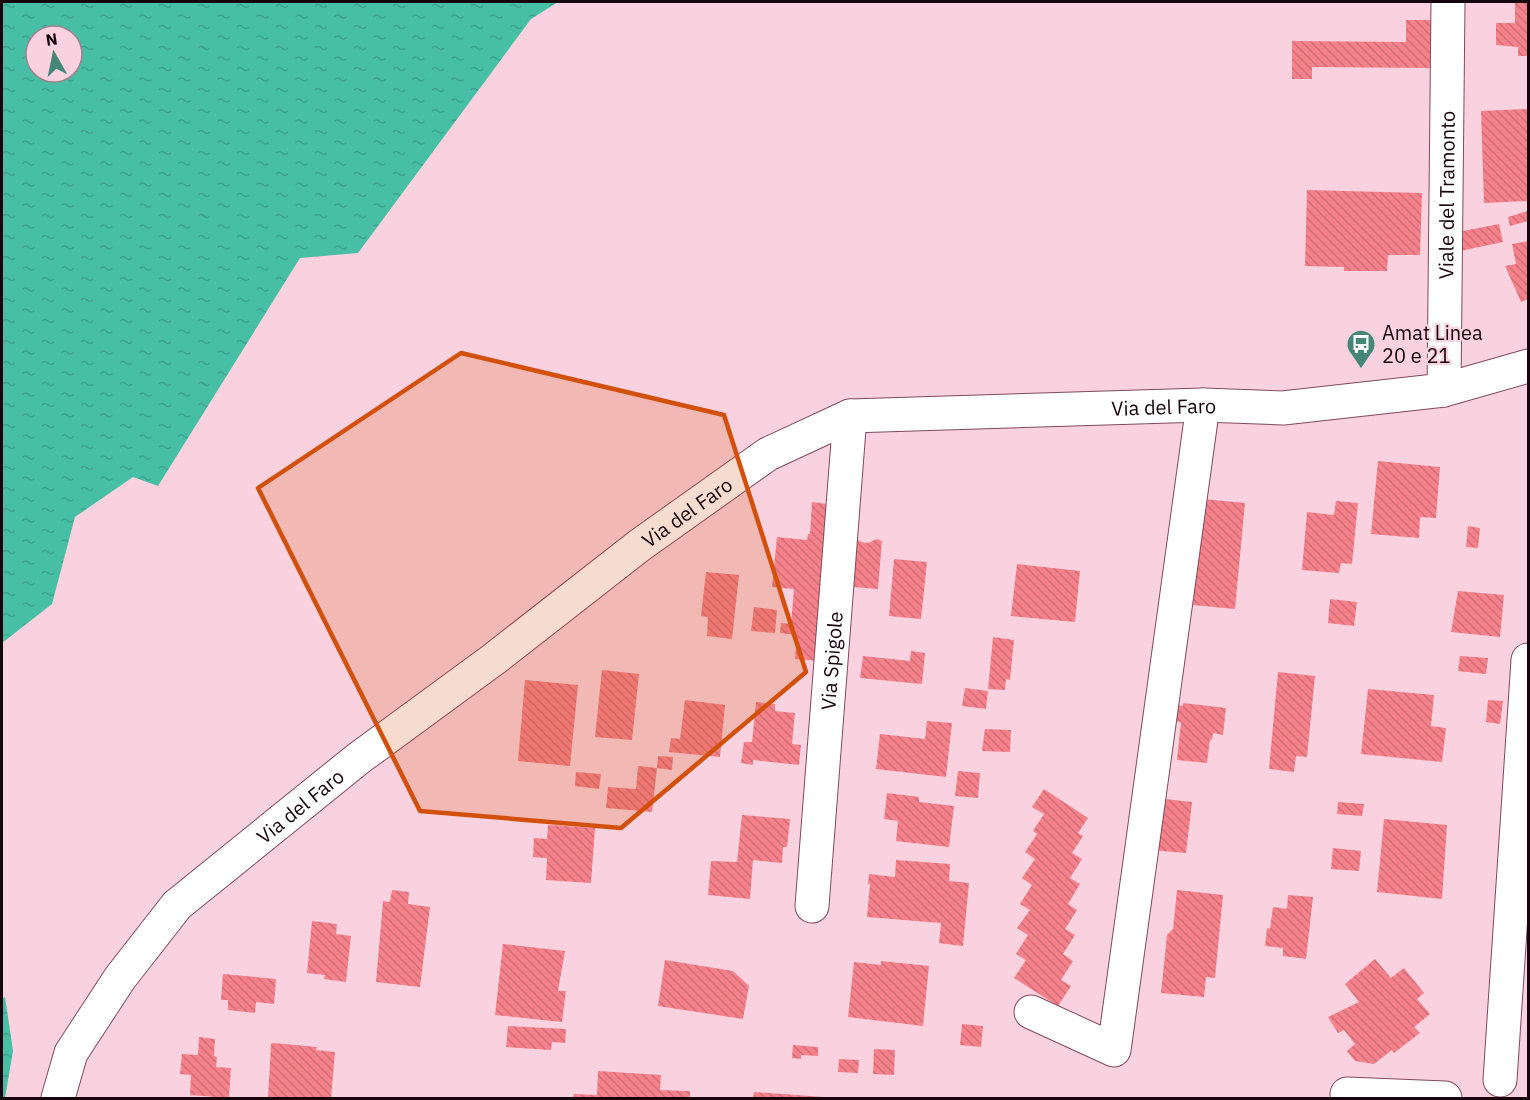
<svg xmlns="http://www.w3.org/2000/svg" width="1530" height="1100" font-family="'IBM Plex Sans',sans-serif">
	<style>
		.water { fill: url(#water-ripples); fill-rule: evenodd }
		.building { fill: url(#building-back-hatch) }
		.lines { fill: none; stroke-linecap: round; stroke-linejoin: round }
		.minor-casing { stroke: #81495f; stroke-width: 35 }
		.minor { stroke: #fff; stroke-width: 33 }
		.marked { fill: #d3500c; fill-opacity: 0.2; stroke: #d3500c; stroke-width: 4.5; stroke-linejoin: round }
		.labels { text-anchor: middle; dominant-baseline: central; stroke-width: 4.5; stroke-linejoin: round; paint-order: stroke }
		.street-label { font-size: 20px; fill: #18040c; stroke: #fad2df }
		.poi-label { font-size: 20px; fill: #18040c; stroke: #fad2df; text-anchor: start }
	</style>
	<defs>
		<pattern id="water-ripples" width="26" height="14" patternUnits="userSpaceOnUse" patternTransform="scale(1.5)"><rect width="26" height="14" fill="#47bfa5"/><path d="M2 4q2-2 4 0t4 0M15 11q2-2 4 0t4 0" fill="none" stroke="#3da28d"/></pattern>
		<pattern id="building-back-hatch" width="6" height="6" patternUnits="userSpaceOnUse" patternTransform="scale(1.5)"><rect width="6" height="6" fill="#f5818b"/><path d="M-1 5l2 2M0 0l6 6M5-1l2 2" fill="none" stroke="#d16e77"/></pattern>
	</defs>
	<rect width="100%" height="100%" fill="#fad2df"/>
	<path class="water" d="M2,2h556l-27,17 -173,234 -58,5 -142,228 -25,-9 -58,40 -23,87 -50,39zM36,36h36v36h-36z
		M5,997l8,54 -8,47h-3v-99z"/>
	<path class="building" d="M1515,2h13v54h-10v-9l-22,-2v-22h19z
		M1406,20h29l-1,22 -4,1v25l-118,-1v12h-20v-38l114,1z
		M1528,109v92l-44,2 -3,-92z
		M1307,190l115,3 -2,62h-32l-1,16h-43v-4l-39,-1z
		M1528,211v10l-18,5 -2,-9z
		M1499,224l4,18 -43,9 -2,-19z
		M1528,241v58l-7,3 -16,-36 11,-2 -4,-20z
		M1378,461l62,6 -4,51 -16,-1 -1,21 -48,-4z
		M1203,499l42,4 -10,106 -42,-4z
		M1336,501l22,2 -6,61 -11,-1 -2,10 -37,-3 5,-58 27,3z
		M812,502l23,3 -16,156 -24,-2 2,-24 -17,-2 1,-10 10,1 3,-35 -22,-2 5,-50 30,3 1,-6h2z
		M1468,526l12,2 -2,20 -12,-1z
		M852,536l9,6 7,1 9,-4 5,2 -4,48 -37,-3z
		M894,559l33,3 -6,57 -32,-3z
		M1017,564l63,7 -5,51 -64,-6z
		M706,572l33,3 -7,64 -25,-3 1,-19 -7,-1z
		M1458,591l46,4 -4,42 -49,-5z
		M1330,599l27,3 -3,24 -26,-3z
		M754,607l23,3 -2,23 -24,-2z
		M993,637l21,3 -4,40 -4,-1 -1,11 -17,-1z
		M911,651l14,2 -3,31 -62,-6 3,-22 47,5z
		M1460,656l28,2 -2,16 -28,-3z
		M602,670l37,4 -7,66 -37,-3z
		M1278,672l37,4 -8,81 -11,-1 -2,16 -25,-3z
		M525,680l53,5 -8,81 -52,-5z
		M965,688l23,3 -2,18 -24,-3z
		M1368,689l66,6 -3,31 15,2 -4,34 -81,-8z
		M685,700l40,5 -5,52 -51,-5 2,-14 9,1z
		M1488,700l15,1 -3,23 -14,-2z
		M756,702l19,2v7l20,2 -3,31 9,1 -2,20 -46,-5v5l-12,-2 3,-21h8z
		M1183,703l43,5 -3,27 -10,-2 -1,7 -2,-1 -3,24 -30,-3 4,-38 -11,-2 1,-16 12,2z
		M927,721l25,2 -6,54 -70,-8 4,-35 45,5z
		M985,729l26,1 -1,22 -28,-1z
		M658,756l15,1 -1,13 -15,-2 -5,44 -46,-4 2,-21 28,2 2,-23 19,2z
		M958,771l22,2 -2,25 -23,-2z
		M576,772l25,2 -2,15 -24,-3z
		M1044,789l44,29 -10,15 5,3 -11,17 10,6 -12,19 10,6 -12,20 9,6 -12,19 10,6 -12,19 10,7 -12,19 10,6 -13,20 -44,-28 12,-18 -10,-6 12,-19 -11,-7 13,-18 -10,-6 12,-19 -10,-7 13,-19 -10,-7 12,-18 -4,-3 11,-17 -12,-7z
		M887,793l32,4v5l35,4 -5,41 -53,-6 2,-20 -14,-2z
		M1156,798l36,4 -6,51 -35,-3z
		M1338,802l26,2 -2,12 -25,-2z
		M742,815l48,4 -3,28h-4l-1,16 -29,-3 -3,39 -42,-4 3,-34 26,1z
		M1384,819l63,6 -5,74 -65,-7z
		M548,825l47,3 -4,55 -45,-3 1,-22 -14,-1 1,-19 13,1z
		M1333,848l28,3 -2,20 -28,-2z
		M896,860l54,4 -1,17 20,2 -6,63 -24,-3 2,-20 -74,-6 3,-33h-2l1,-10 26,3z
		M392,890l17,2 -1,12 22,3 -10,80 -44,-5 7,-81 7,1z
		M1177,890l46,5 -8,83 -9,-1 -2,20 -43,-4 6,-58 6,-6z
		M1288,895l25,2 -7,62 -23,-3v-8l-18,-2 2,-18 3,1 3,-22 14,2z
		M312,921l25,3 -1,10 15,2 -5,46 -22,-3 1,-4 -18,-2z
		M503,944l62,7 -7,40h8l-4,31 -67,-7z
		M1375,959l16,19 13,-10 20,25 -7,6 13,15 -16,13 6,6 -26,20 -2,-3 -18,14 -19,-3 -8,-10 8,-7 -11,-14 -6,3 -10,-16 31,-15 -14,-18z
		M665,960l68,11 16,15 -6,33 -85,-13z
		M881,961l48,5 -6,60 -75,-9 6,-55 27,3z
		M223,974l53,5 -2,25 -18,-2 -1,11 -27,-3v-10h-7z
		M962,1024l21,2 -2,21 -21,-2z
		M508,1026l58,3 -1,14 -13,-1 -1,8 -45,-3z
		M199,1037l16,2 -1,17 3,1 -1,10 15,1 -2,30 -39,-3 1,-20 -11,-1 2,-20 16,1z
		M273,1043l44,4 -1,3 19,2 -4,46h-63l3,-54z
		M793,1045l25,2v9l-17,-1v4l-9,-1z
		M874,1049l21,1 -1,25 -21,-1z
		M839,1059l20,1 -1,13 -20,-1z
		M598,1071l63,4 -1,15 30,1v7h-117l1,-4 23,1z
		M754,1092l70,5v1h-71z"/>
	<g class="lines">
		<g class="minor-casing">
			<g id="minor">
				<path id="s1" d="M1444,390l4,-388"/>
				<path id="s2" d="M812,906l38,-490"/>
				<path d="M1031,1012l83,38 89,-645"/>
				<path d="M1500,1080l28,-420"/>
				<path d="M1347,1094l98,4"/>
				<path id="s3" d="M58,1098l13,-45 49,-75 57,-73 182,-147 135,-99 146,-114 128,-91 82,-38 353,-11 80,3 161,-18 84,-24"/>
			</g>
		</g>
		<use href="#minor" class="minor"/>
	</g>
	<path class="marked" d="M461,353l263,62 82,257 -185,156 -201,-17 -162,-323z"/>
	<defs>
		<g id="bus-pin" transform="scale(1.5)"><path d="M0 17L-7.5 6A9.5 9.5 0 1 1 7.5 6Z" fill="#458777" stroke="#fad2df"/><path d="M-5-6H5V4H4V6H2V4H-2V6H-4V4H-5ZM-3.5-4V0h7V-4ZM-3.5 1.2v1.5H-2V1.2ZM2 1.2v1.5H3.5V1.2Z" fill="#fff"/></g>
	</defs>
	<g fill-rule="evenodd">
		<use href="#bus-pin" x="1361" y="344"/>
	</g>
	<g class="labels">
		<g class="street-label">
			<text stroke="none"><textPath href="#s1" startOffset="195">Viale del Tramonto</textPath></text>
			<text stroke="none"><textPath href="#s3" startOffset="1377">Via del Faro</textPath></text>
			<text stroke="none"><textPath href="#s3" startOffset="873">Via del Faro</textPath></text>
			<text stroke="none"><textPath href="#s2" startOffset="246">Via Spigole</textPath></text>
			<text stroke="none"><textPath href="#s3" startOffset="387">Via del Faro</textPath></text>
		</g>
		<g class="poi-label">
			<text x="1382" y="332">Amat Linea<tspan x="1382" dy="23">20 e 21</tspan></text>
		</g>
	</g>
	<rect width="1530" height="1100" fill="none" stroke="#18040c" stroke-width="6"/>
	<g transform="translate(54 54) rotate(351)"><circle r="28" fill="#fad2df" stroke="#a0808b" stroke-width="1.5"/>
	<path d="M0-4.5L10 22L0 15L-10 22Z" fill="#458777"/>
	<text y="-9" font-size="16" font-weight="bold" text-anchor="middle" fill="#18040c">N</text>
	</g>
</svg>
